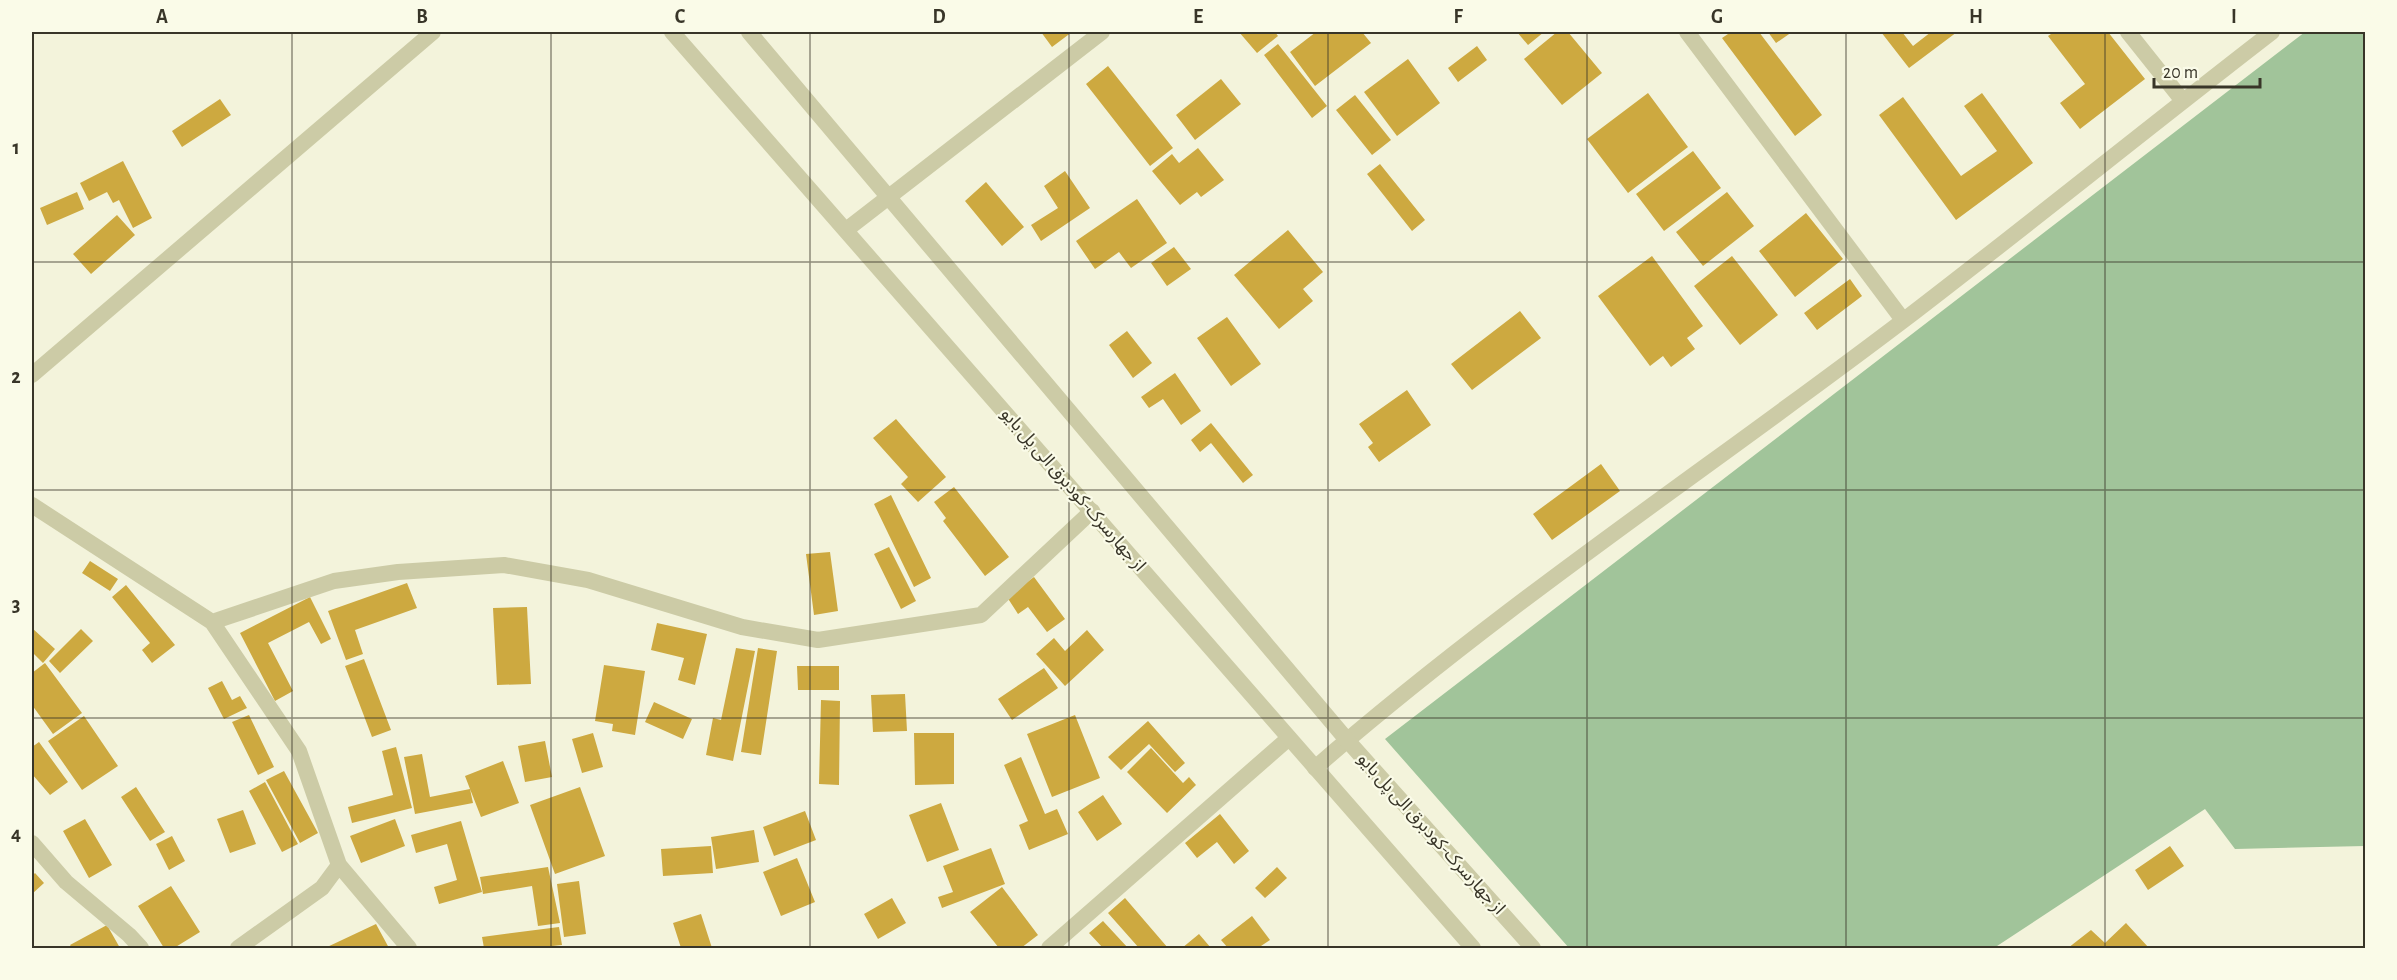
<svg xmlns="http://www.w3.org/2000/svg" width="2397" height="980" font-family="'Alegreya Sans','Noto Sans Arabic',sans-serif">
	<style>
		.green { fill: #a1c49a }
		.building { fill: #cda940 }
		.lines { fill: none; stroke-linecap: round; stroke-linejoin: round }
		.minor { stroke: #cccba6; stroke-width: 16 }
		.tertiary { stroke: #cccba6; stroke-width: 16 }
		.grid { fill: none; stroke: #383528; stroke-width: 1.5; stroke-opacity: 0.55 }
		.labels { text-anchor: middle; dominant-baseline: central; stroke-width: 4.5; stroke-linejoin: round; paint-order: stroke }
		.street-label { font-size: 18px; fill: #383528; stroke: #fafbe8 }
		.neatline { fill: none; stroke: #383528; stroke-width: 2 }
		.grid-label { font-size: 20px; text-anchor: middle; font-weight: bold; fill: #383528 }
	</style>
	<rect width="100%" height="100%" fill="#f3f3db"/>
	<path class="green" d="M2305,32h60v814l-130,3 -30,-40 -211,139h-425l-184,-209z"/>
	<path class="building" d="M1041,32h31l-20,15z
		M1239,32h36l3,4 -21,17z
		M1316,32h46l9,11 -56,43 -25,-34z
		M1517,32h27l-16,13z
		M1557,32h11l34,41 -40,32 -38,-46z
		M1731,32h28l63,83 -27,21 -73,-98z
		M1768,32h24l-16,11z
		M1881,32h21l11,14 18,-14h26l-48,36z
		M2054,32h54l37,47 -65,50 -20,-26 25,-19 -37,-48z
		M1278,44l49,62 -15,12 -48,-63z
		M1477,46l10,14 -29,22 -10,-14z
		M1408,59l32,44 -43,33 -33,-44z
		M1108,66l65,82 -23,18 -64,-82z
		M1221,79l20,25 -46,36 -19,-25z
		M1648,93l40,54 -60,46 -41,-54z
		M1982,93l51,70 -77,57 -77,-105 24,-18 58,79 36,-25 -33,-45z
		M1355,95l36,45 -19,15 -36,-45z
		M220,99l11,16 -49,32 -10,-16z
		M1198,148l26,32 -23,17 -4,-5 -17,13 -28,-34 20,-17 7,9z
		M1693,151l28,37 -57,43 -28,-37z
		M123,161l29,57 -19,10 -14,-28 -6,3 -6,-11 -18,9 -9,-18z
		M1380,164l45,56 -13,11 -45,-57z
		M1065,171l25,37 -49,33 -10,-16 27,-17 -14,-22z
		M986,182l38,45 -22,19 -37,-45z
		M77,192l7,17 -37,16 -7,-17z
		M1727,192l27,34 -51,40 -27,-34z
		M1137,199l30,44 -36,25 -12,-16 -24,17 -19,-28z
		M1806,213l37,46 -48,38 -36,-46z
		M117,215l18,20 -44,39 -18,-20z
		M1288,230l35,42 -20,17 10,12 -34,28 -45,-54z
		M1174,247l17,22 -24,17 -16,-23z
		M1652,256l51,70 -16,12 8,11 -24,18 -8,-11 -13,10 -52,-70z
		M1732,256l46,59 -38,30 -46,-59z
		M1850,279l12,17 -45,34 -13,-17z
		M1520,311l21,27 -69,52 -21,-26z
		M1227,317l34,47 -30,22 -34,-48z
		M1127,331l25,32 -19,15 -24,-33z
		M1175,373l26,38 -20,14 -18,-26 -14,9 -8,-11z
		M1407,390l24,35 -52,37 -11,-15 5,-4 -14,-19z
		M896,419l50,58 -28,25 -17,-18 7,-7 -35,-39z
		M1211,423l42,52 -10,8 -32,-40 -11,9 -9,-12z
		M1601,464l19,27 -68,49 -19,-26z
		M954,487l55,70 -24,19 -42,-55 3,-3 -12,-16z
		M891,495l40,83 -17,9 -40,-83z
		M889,547l27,54 -15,8 -27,-55z
		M830,552l8,59 -24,4 -8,-61z
		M90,561l28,18 -8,12 -28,-18z
		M1034,577l31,42 -18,13 -19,-25 -10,7 -11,-17z
		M407,583l10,25 -62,22 8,24 -17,6 -18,-49z
		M126,585l49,60 -23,18 -10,-13 8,-7 -38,-46z
		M310,597l21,42 -10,5 -12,-22 -41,21 25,48 -18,10 -35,-68z
		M527,607l4,77 -34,1 -4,-77z
		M657,623l50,11 -12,51 -17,-5 6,-22 -33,-8z
		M32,628l23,21 -12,14 -11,-11z
		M81,629l12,12 -33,32 -11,-12z
		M1087,630l17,20 -39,36 -29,-32 18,-16 11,13z
		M736,648l19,3 -22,110 -27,-6 7,-37 8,2z
		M758,648l19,3 -16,104 -20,-3z
		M364,659l27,71 -19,7 -27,-71z
		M45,663l37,50 -29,21 -21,-29v-32z
		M604,665l41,6 -10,64 -23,-4 1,-7 -18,-3z
		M797,666h42v24h-41z
		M1044,668l14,20 -46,32 -14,-21z
		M222,681l10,19 8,-4 7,12 -23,11 -16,-31z
		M905,694l2,37 -34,1 -2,-37z
		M821,700l19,1 -1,84 -20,-1z
		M654,702l38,17 -9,20 -38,-17z
		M249,715l25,52 -16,8 -26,-53z
		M1075,715l25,63 -48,19 -25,-63z
		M84,716l34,50 -36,24 -34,-49z
		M1148,721l37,42 -10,9 -26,-28 -28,26 -13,-13z
		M593,733l10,34 -21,6 -10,-34z
		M914,733h40v51l-39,1z
		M545,741l7,36 -27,5 -7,-36z
		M39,742l29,40 -18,13 -18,-21v-27z
		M396,747l16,61 -60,15 -4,-16 45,-12 -11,-44z
		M1151,748l32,35 6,-6 7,8 -29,28 -40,-41z
		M422,754l8,43 40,-8 -5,-13 38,-15 16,42 -38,14 -11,-28 3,14 -58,11 -11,-57z
		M1021,757l24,57 12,-5 11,25 -39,16 -10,-25 9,-4 -24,-56z
		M284,771l34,62 -18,10 -34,-63z
		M265,782l33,62 -16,8 -33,-61z
		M136,787l29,45 -15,9 -29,-44z
		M580,787l25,69 -50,18 -25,-69z
		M1103,795l19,29 -25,17 -19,-29z
		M941,803l18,47 -32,12 -18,-47z
		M243,810l13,34 -26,9 -13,-34z
		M805,811l11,29 -42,16 -11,-29z
		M1220,814l29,37 -15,13 -17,-22 -20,16 -12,-15z
		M85,819l27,46 -23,13 -26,-47z
		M395,819l10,27 -44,17 -11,-27z
		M461,821l21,71 -43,12 -5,-17 23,-7 -10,-36 -31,9 -5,-18z
		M754,830l5,32 -43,7 -5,-32z
		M172,836l13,25 -16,9 -13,-26z
		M711,846l2,27 -50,3 -2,-27z
		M2170,846l14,20 -36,24 -13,-20z
		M991,848l14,36 -63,24 -4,-11 15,-5 -10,-26z
		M797,858l18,44 -34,14 -18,-44z
		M548,867l12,56 -22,3 -6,-40 -49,8 -3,-17z
		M1277,867l10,11 -22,20 -10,-10z
		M35,873l9,10 -12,11v-18z
		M579,881l7,53 -22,3 -7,-53z
		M171,886l29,46 -26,16h-10l-26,-42z
		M1002,887l36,48 -17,13h-22l-29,-36z
		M892,898l14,25 -28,16 -14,-25z
		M1125,898l43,50h-29l-31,-35z
		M701,914l11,34h-31l-8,-25z
		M1252,916l18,24 -12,8h-30l-7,-8z
		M1103,921l25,27h-25l-14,-15z
		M2126,923l23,25h-81l23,-18 14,13z
		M376,924l13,24h-64z
		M107,925l13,23h-48l-2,-3z
		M559,927l3,18 -29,3h-49l-2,-11z
		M1199,934l12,14h-29z"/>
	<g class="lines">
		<path class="minor" d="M1687,32l216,288
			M2128,32l55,69
			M32,375l401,-343
			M32,505l180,117 122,-41 64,-9 106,-7 84,15 154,47 76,13 163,-25 111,-104
			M212,622l87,129 40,114 -17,23 -84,60
			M1315,768c187,-163 393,-299 589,-448 124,-95 245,-193 368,-288
			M32,843l34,39 63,53 12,13
			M339,865l70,83
			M1049,948l240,-210"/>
		<path class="tertiary" d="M672,32l801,916
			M749,32l598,708 186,208
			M846,230l256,-198"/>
	</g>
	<path class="grid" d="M292,32v916M551,32v916M810,32v916M1069,32v916M1328,32v916M1587,32v916M1846,32v916M2105,32v916M32,262h2334M32,490h2334M32,718h2334"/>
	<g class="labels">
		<g class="street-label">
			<text transform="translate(1073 490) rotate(49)">از جهارسرک-کودبرق الی پل بایو</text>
			<text transform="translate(1431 834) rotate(48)">از جهارسرک-کودبرق الی پل بایو</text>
		</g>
	</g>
	<rect width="2397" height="980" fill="none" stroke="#fafbe8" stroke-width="66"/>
	<path d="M2154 78v9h106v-9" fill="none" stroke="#383528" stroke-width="3"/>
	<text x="2163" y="78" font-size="18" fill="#383528" stroke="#fafbe8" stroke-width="4.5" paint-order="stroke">20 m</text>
	<rect x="33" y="33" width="2331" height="914" class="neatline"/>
	<g class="grid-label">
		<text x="162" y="23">A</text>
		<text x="422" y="23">B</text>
		<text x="680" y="23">C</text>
		<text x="939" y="23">D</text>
		<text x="1198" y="23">E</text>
		<text x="1458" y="23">F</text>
		<text x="1717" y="23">G</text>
		<text x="1976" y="23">H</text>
		<text x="2234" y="23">I</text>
		<text x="16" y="154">1</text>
		<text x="16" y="383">2</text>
		<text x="16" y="611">3</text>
		<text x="16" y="840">4</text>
	</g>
</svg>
